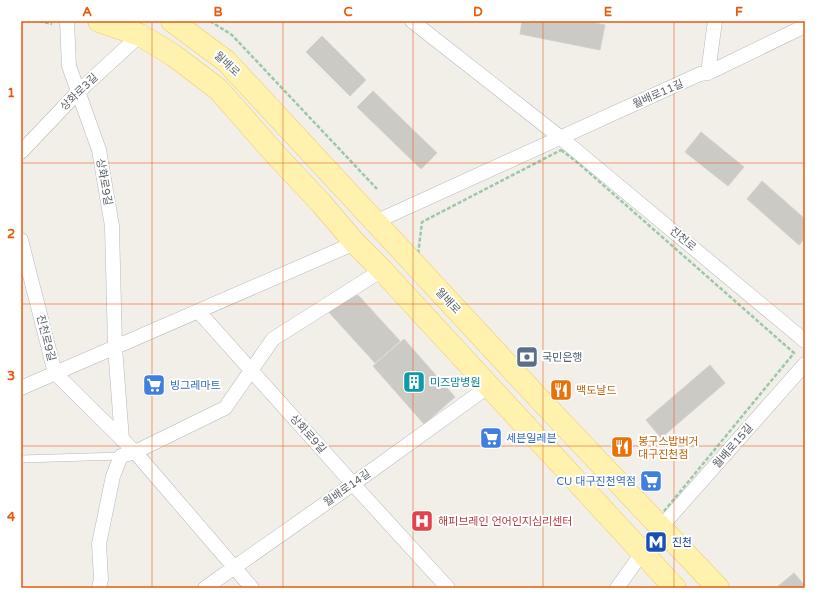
<svg xmlns="http://www.w3.org/2000/svg" width="826" height="609" font-family="'Varela Round','Noto Sans KR',sans-serif">
	<style>
		.building { fill: #cccac5; stroke: #d6d1c6 }
		.lines { fill: none; stroke-linecap: round; stroke-linejoin: round }
		.lane-casing { stroke: #b5b8bc; stroke-width: 8 }
		.street-casing { stroke: #b5b8bc; stroke-width: 15 }
		.primary-casing { stroke: #f2c960; stroke-width: 23 }
		.path { stroke: #9cc7a9; stroke-width: 2.5; stroke-dasharray: 4 2; stroke-linecap: butt }
		.lane { stroke: #fff; stroke-width: 7 }
		.street { stroke: #fff; stroke-width: 14 }
		.primary { stroke: #fff2af; stroke-width: 22 }
		.grid { fill: none; stroke: #e8590c; stroke-width: 1; stroke-opacity: 0.55 }
		.labels { text-anchor: middle; dominant-baseline: central; stroke-width: 4; stroke-linejoin: round; paint-order: stroke }
		.street-label { font-size: 11px; fill: #5f6368; stroke: #fff }
		.service-label { font-size: 11px; fill: #4e5e75; stroke: #fff; text-anchor: start }
		.culture-label { font-size: 11px; fill: #0d838f; stroke: #fff; text-anchor: start }
		.shop-label { font-size: 11px; fill: #366cbe; stroke: #fff; text-anchor: start }
		.food-label { font-size: 11px; fill: #c56008; stroke: #fff; text-anchor: start }
		.health-label { font-size: 11px; fill: #be3a42; stroke: #fff; text-anchor: start }
		.transit-label { font-size: 11px; fill: #164399; stroke: #fff; text-anchor: start }
		.neatline { fill: none; stroke: #e8590c; stroke-width: 1.5 }
		.grid-label { font-size: 13px; text-anchor: middle; font-weight: bold; fill: #e8590c }
	</style>
	<rect width="100%" height="100%" fill="#f1efe8"/>
	<path class="building" d="M522,21h64l19,4 -5,25 -80,-16z
		M322,36l44,44 -16,16 -44,-44z
		M373,91l64,62 -16,16 -64,-62z
		M701,132l43,35 -16,19 -43,-34z
		M762,181l43,38v19l-6,7 -52,-46z
		M358,295l42,46 -25,22 -49,-54z
		M404,339l51,58 -31,27 -51,-58z
		M710,365l15,18 -64,55 -15,-18z
		M794,573l11,13v2h-29z"/>
	<g class="lines">
		<g class="lane-casing">
			<path id="lane" d="M21,459l100,-3"/>
		</g>
		<g class="street-casing">
			<path id="street" d="M67,21l2,45 30,84 13,76 3,121 7,93
				M412,21l149,117 244,203
				M708,73l97,-47
				M21,152l57,-60 62,-57
				M375,222l325,-148 8,-1 7,-52
				M21,240l34,133 80,79 117,136
				M199,312l154,172 95,104
				M21,388l334,-145
				M99,588l2,-9 -2,-35 14,-68 8,-20 14,-4 90,-44 48,-69 109,-69
				M205,588l148,-104 136,-98
				M617,588l43,-60 145,-164"/>
		</g>
		<g class="primary-casing">
			<path id="primary" d="M99,21l41,14 33,20 45,34 58,66 45,48 34,40 27,27 293,318
				M172,21l54,40 319,344 173,183"/>
		</g>
		<path class="path" d="M39,21l13,3
			M210,21l22,14 145,154
			M561,150l16,12 217,191 -133,162 -243,-260 4,-33z"/>
		<use href="#lane" class="lane"/>
		<use href="#street" class="street"/>
		<use href="#primary" class="primary"/>
	</g>
	<path class="grid" d="M152,21v567M283,21v567M413,21v567M543,21v567M674,21v567M21,163h784M21,304h784M21,446h784"/>
	<defs>
		<g id="bank-square" transform="scale(1.15)"><rect x="-9" y="-9" width="18" height="18" rx="4" fill="#5c6f8a" stroke="#fff"/><path d="M-6-4H6V4H-6ZM0-2.3a2.3 2.3 0 1 0 0 4.6a2.3 2.3 0 1 0 0-4.6Z" fill="#fff"/></g>
		<g id="building-square" transform="scale(1.15)"><rect x="-9" y="-9" width="18" height="18" rx="4" fill="#0f9aa8" stroke="#fff"/><path d="M-4-6H4V6H1V3H-1V6H-4ZM-2.5-4.3h1.7v1.8h-1.7ZM.8-4.3h1.7v1.8H.8ZM-2.5-1h1.7V.8h-1.7ZM.8-1h1.7V.8H.8Z" fill="#fff"/></g>
		<g id="supermarket-square" transform="scale(1.15)"><rect x="-9" y="-9" width="18" height="18" rx="4" fill="#3f7fe0" stroke="#fff"/><path d="M-6-5.5h2.5l.6 2H6L4.5 2H-2.5L-4.4-4H-6ZM-1.5 3.2a1.3 1.3 0 1 0 .1 0ZM3 3.2a1.3 1.3 0 1 0 .1 0Z" fill="#fff"/></g>
		<g id="restaurant-square" transform="scale(1.15)"><rect x="-9" y="-9" width="18" height="18" rx="4" fill="#e8710a" stroke="#fff"/><path d="M-5-6h1v4h1v-4h1v4h1v-4h1v5L-1.5 .5V6h-2V.5L-5-1ZM5-6V6H3V1.5H1.5Q1.5-4 5-6Z" fill="#fff"/></g>
		<g id="hospital-square" transform="scale(1.15)"><rect x="-9" y="-9" width="18" height="18" rx="4" fill="#e0444e" stroke="#fff"/><path d="M-5-5h3v3.5h4V-5h3V5h-3V1.5h-4V5h-3Z" fill="#fff"/></g>
		<g id="metro-square" transform="scale(1.15)"><rect x="-9" y="-9" width="18" height="18" rx="4" fill="#1a4fb4" stroke="#fff"/><path d="M-5.5 5V-5H-3L0 0L3-5H5.5V5H3V-.5L0 4L-3-.5V5Z" fill="#fff"/></g>
	</defs>
	<g fill-rule="evenodd">
		<use href="#bank-square" x="527" y="357"/>
		<use href="#building-square" x="414" y="382"/>
		<use href="#supermarket-square" x="154" y="385"/>
		<use href="#restaurant-square" x="561" y="390"/>
		<use href="#supermarket-square" x="491" y="438"/>
		<use href="#restaurant-square" x="622" y="447"/>
		<use href="#supermarket-square" x="651" y="481"/>
		<use href="#hospital-square" x="422" y="521"/>
		<use href="#metro-square" x="656" y="542"/>
	</g>
	<g class="labels">
		<g class="street-label">
			<text transform="translate(227 64) rotate(43)">월배로</text>
			<text transform="translate(79 92) rotate(-44)">상화로3길</text>
			<text transform="translate(658 94) rotate(-24)">월배로11길</text>
			<text transform="translate(104 182) rotate(80)">상화로9길</text>
			<text transform="translate(683 239) rotate(40)">진천로</text>
			<text transform="translate(448 301) rotate(47)">월배로</text>
			<text transform="translate(46 338) rotate(76)">진천로9길</text>
			<text transform="translate(308 434) rotate(48)">상화로9길</text>
			<text transform="translate(733 446) rotate(-49)">월배로15길</text>
			<text transform="translate(347 488) rotate(-35)">월배로14길</text>
		</g>
		<g class="service-label">
			<text x="542" y="357">국민은행</text>
		</g>
		<g class="culture-label">
			<text x="430" y="382">미즈맘병원</text>
		</g>
		<g class="shop-label">
			<text x="170" y="385">빙그레마트</text>
			<text x="506" y="438">세븐일레븐</text>
			<text x="636" y="481" text-anchor="end">CU 대구진천역점</text>
		</g>
		<g class="food-label">
			<text x="576" y="390">맥도날드</text>
			<text x="638" y="441">봉구스밥버거<tspan x="638" dy="13">대구진천점</tspan></text>
		</g>
		<g class="health-label">
			<text x="438" y="521">해피브레인 언어인지심리센터</text>
		</g>
		<g class="transit-label">
			<text x="672" y="542">진천</text>
		</g>
	</g>
	<rect width="826" height="609" fill="none" stroke="#ffffff" stroke-width="44"/>
	<rect x="22" y="22" width="782" height="565" class="neatline"/>
	<g class="grid-label">
		<text x="87" y="16">A</text>
		<text x="218" y="16">B</text>
		<text x="348" y="16">C</text>
		<text x="478" y="16">D</text>
		<text x="608" y="16">E</text>
		<text x="739" y="16">F</text>
		<text x="11" y="97">1</text>
		<text x="11" y="238">2</text>
		<text x="11" y="380">3</text>
		<text x="11" y="521">4</text>
	</g>
</svg>
